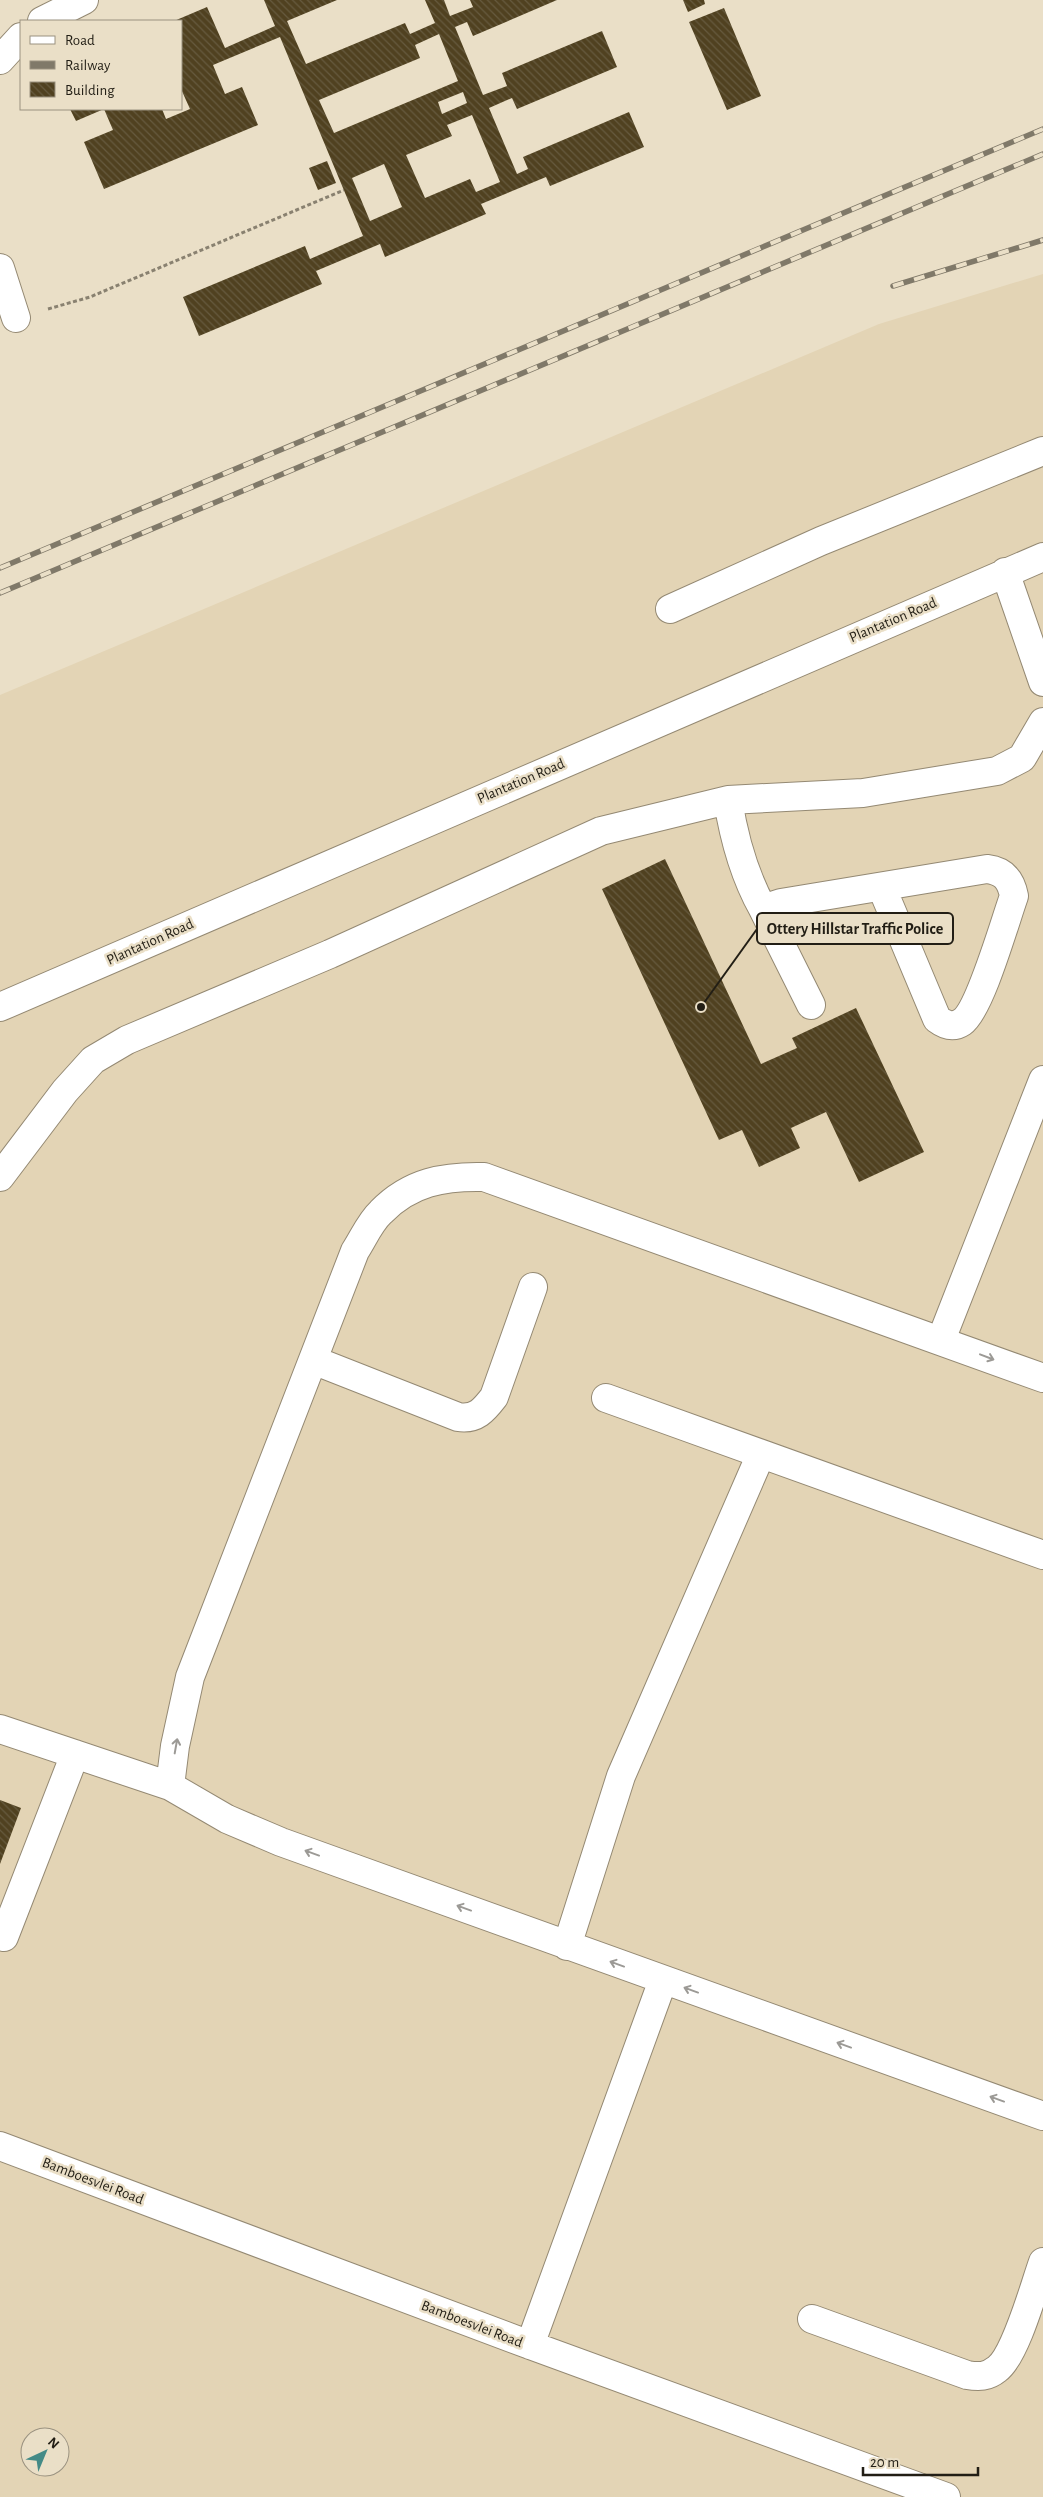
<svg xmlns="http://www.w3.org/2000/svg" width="1043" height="2497" font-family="'Alegreya Sans',sans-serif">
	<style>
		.built { fill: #e3d4b5; fill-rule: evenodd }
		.building { fill: url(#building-back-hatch); fill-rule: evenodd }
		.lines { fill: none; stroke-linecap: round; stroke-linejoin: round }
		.minor-casing { stroke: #948973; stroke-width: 30 }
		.path { stroke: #898170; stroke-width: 3; stroke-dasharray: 4 2.5; stroke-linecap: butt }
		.minor { stroke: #fff; stroke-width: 28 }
		.rail-casing { stroke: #807969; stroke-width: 5.5 }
		.rail { stroke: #eadfc7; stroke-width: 4; stroke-dasharray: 11; stroke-linecap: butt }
		.oneway { stroke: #9c9a96 }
		.labels { text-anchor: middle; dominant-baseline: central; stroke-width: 5; stroke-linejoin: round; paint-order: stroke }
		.street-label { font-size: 15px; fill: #221e15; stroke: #eadfc7 }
		.leader { fill: none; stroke: #221e15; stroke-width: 2 }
		.callout-dot { fill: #221e15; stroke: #eadfc7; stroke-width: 2 }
		.callout { fill: #eadfc7; stroke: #221e15; stroke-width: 2 }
		.callout-label { font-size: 16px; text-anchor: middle; font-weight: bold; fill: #221e15 }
	</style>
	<defs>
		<pattern id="building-back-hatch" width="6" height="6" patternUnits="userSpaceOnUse" patternTransform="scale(1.25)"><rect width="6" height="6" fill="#504120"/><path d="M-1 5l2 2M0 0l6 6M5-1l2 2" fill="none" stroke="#665a3f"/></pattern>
	</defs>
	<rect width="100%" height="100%" fill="#eadfc7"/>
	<path class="built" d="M1043,274v2223h-1043v-1802l879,-371zM30,2437h30v30h-30z"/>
	<path class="building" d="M264,0h73l-50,21 19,43 99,-41 5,11 25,-11 -10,-23h19l6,16 23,-9 -3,-7h87l-84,36 -6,-14 -12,5 28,68 24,-9 -5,-13 100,-42 15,36 -100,42 -5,-11 -23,10 28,66 11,-5 -5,-12 106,-45 15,35 -94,39 -4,-9 -65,27 5,10 -101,43 -5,-13 -64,27 6,13 -123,52 -16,-39 122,-51 5,13 53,-23 -83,-199 -67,28 12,29 17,-7 16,38 -154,64 -20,-47 29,-12 -9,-21 -28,12 -6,-12h92l4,10 24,-10 -9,-20v-68h-7l33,-14 18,41 50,-22zM439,34l19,47 -124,52 -15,-33 101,-42 -5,-13zM463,92l4,11 -25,11 -4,-12zM472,115l28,67 -24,10 -6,-13 -45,19 -19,-43 46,-19 -5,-11zM384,164l18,43 -32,14 -18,-43z
		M683,0h21l1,4 -17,8z
		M724,8l37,88 -34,14 -38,-88z
		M327,161l9,22 -18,7 -9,-22z
		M665,859l96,205 36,-16 -5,-10 64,-30 68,144 -65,30 -33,-70 -35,16 9,20 -41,19 -17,-37 -23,10 -117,-251z
		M0,1800l21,8 -21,56z"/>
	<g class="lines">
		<g class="minor-casing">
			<path id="minor" d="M42,21l42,-21
				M0,60l21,-23
				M0,268l16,50
				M1005,572l38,110
				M670,609l151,-68 222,-90
				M728,800c6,39 16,75 35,109l18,-6 206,-34c17,2 24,11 27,27 -9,25 -34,114 -52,126 -9,6 -17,3 -25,-3l-55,-131
				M763,909l48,96
				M0,1007l1043,-450
				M0,1177l65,-86 28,-31 34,-20 203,-86 271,-123 127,-31 135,-7 134,-22 25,-13 21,-36
				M941,1340l102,-260
				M313,1360l145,57c18,3 26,-7 36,-20l39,-110
				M1043,1378l-559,-201c-40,-1 -74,5 -103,35 -11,10 -18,27 -26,39l-165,426 -15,69 -5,40 57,33 54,23 762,274
				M606,1398l437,157
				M0,1729l170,57
				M4,1937l71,-183
				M567,1946l54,-170 140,-322
				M0,2146l530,199 416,152
				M812,2319l155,56c12,2 20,2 30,-6 19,-14 37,-82 46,-107
				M530,2345l133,-365"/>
		</g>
		<path class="path" d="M48,309l42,-12 254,-107"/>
		<use href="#minor" class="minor"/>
		<g class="rail-casing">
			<path id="rail" d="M893,286l150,-46
				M0,568l1043,-439
				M0,593l1043,-439"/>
		</g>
		<use href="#rail" class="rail"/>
	</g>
	<defs><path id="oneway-shaft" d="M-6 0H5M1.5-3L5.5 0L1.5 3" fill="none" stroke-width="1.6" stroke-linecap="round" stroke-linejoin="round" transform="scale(1.25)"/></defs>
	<g class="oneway">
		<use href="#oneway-shaft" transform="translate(987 1357) rotate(21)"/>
		<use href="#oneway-shaft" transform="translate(176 1746) rotate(-80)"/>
		<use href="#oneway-shaft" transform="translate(312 1853) rotate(-160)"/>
		<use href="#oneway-shaft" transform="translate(464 1908) rotate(-160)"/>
		<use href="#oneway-shaft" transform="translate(617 1964) rotate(-160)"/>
		<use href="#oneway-shaft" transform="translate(691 1990) rotate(-160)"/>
		<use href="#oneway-shaft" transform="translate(844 2045) rotate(-160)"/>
		<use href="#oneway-shaft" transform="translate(997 2099) rotate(-160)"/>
	</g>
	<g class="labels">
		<g class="street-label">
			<text transform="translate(893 620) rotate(-23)">Plantation Road</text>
			<text transform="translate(521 781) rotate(-23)">Plantation Road</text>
			<text transform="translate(150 942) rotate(-24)">Plantation Road</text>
			<text transform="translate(93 2181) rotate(21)">Bamboesvlei Road</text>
			<text transform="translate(472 2324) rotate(21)">Bamboesvlei Road</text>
		</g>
	</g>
	<path class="leader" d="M701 1007L757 929"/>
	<circle class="callout-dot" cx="701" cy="1007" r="5"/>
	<rect class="callout" x="757" y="913" width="196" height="31" rx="5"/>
	<g class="callout-label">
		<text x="855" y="934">Ottery Hillstar Traffic Police</text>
	</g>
	<rect x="20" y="20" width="162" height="90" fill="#eadfc7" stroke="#9a9280"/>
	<rect x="30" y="36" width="25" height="8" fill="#ffffff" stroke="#9a9280"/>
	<text x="65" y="45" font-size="15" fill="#221e15">Road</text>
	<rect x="30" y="61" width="25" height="8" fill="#807969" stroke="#9a9280"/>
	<text x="65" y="70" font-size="15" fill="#221e15">Railway</text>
	<rect x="30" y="82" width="25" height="15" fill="url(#building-back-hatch)" stroke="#9a9280"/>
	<text x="65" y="95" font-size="15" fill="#221e15">Building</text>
	<g transform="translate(45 2452) rotate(44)"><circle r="24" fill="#eadfc7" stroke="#9a9280"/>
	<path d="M0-4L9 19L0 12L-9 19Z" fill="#448b87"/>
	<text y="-8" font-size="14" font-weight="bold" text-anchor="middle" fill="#221e15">N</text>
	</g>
	<path d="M863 2467v8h115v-8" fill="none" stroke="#221e15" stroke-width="2.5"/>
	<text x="870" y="2467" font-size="15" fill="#221e15" stroke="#eadfc7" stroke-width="4" paint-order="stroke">20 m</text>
</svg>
